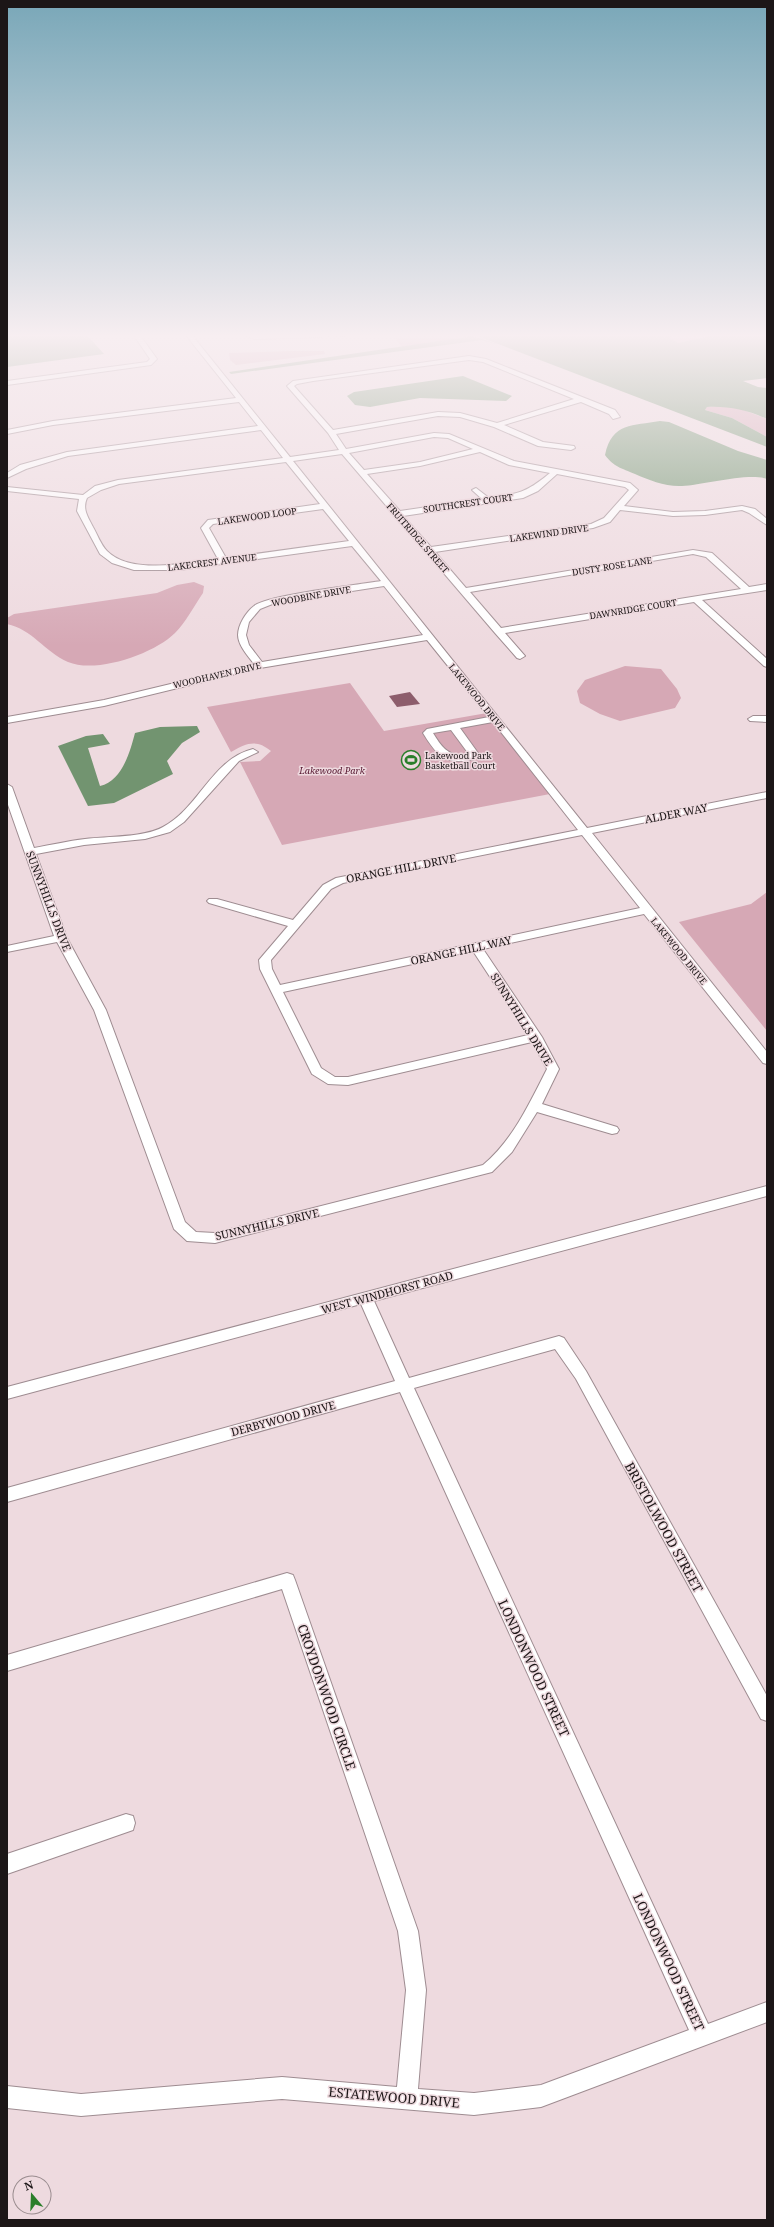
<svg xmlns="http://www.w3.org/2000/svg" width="774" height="2227" font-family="'Noto Serif',serif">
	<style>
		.green { fill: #d6a8b5 }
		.water { fill: #729470 }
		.building { fill: #8d5d6c }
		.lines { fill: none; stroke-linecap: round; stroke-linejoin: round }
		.minor-casing { stroke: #9e8c91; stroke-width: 2 }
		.minor { fill: #fff; fill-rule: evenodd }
		.labels { text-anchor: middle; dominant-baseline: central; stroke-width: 3; stroke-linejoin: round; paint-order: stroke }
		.far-street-label { font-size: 9px; fill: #1c1617; stroke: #eedadf }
		.far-poi-label { font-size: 9px; fill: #1c1617; stroke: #eedadf; text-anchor: start }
		.far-park-label { font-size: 9px; font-style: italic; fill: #561730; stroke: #eedadf }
		.street-label { font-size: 11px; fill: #1c1617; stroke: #eedadf }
		.near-street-label { font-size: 13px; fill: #1c1617; stroke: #eedadf }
	</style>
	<rect width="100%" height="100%" fill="#eedadf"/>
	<path class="green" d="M394,334h80l-2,1 1,1 -71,11 -7,-9z
		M675,334h44l-41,9 -8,-5 1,-3z
		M293,351h31l1,3 -89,11 -6,-5 -1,-7z
		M720,406l18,2 29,11v18l-35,-19 -27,-8 2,-3z
		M194,582l10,4 -1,7c-9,13 -17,29 -28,40 -21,21 -79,41 -107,29 -23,-10 -36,-33 -61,-38v-6l7,-4 143,-21 20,-8z
		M625,666l36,3 16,20 4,9 -6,10 -55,13 -20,-7 -20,-11 -3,-12 8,-11z
		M350,683l34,48 103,-18 63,81 -268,51 -42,-83 20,-1 11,-10c-15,-12 -24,-8 -40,1l-24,-45z
		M767,892v139l-88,-109 72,-18z"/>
	<path class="water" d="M7,334h79l18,20 -97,13z
		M480,334h195l-4,1 -1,3 8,5 41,-9h48v44l-24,3 15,6 9,1v31c-20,-9 -38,-13 -60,-12l-2,3 27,8 35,19v10l-292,-112z
		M473,336l23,8 -14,-4 -251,34 -2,-2z
		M463,376l49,20 -6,5 -86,-3 -50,9 -15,-2 -8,-9 7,-4z
		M660,421l9,1 69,29 29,9v19c-18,-7 -64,6 -85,7 -16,1 -33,-6 -47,-12 -14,-6 -21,-7 -30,-19 7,-33 28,-29 55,-34z
		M197,726l3,6 -18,11 -15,18 6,13 -59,29 -26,3 -30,-60 28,-10 17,-2 7,10 -22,4 12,38c22,-5 30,-34 35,-53l25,-6z"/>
	<path class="building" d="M410,692l10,12 -23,3 -8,-11z"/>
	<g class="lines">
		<g class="minor-casing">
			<path id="minor" d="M133,334h6l18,25 -6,6 -144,20v-4l140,-19 3,-3z
				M185,334h6l99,123 49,-7 -11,-17 -41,-47 6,-5 176,-25 17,3 129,51 5,7 -7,2 -4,-5 -28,-12 -77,23 39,17 31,4 1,2 -4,2 -33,-4 -44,-19 -34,-10 -22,-1 -102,18 10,15 88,-16 15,1 65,27 116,22 8,7 -14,16 49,6 32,-1 37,-5 13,3 12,10v6l-18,-12 -7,-3 -37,5 -32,1 -53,-6 -10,12 -17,6 -158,24 31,36 227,-38 19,3 37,34 18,-3v6l-65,10 65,59v8l-3,-1 -70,-64 -189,31 20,23 -5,3 -3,-1 -22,-25 -153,-179 -49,7 294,367 180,-36v6l-175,35 175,219v12l-4,-1 -119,-149 -161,35 59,88 17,32 -17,35 75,23 2,3 -2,3 -5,1 -75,-22 -25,40 -20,20 -277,71 -28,-2 -13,-12 -80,-219 -37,-68 -50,10v-6l47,-10 -47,-134v-18l5,3 22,61c17,-3 34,-7 51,-9 23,-3 58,-1 78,-12 36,-19 49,-68 90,-78l5,3 -19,9 -55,61 -14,10 -25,7 -61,6 -48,9 31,84 39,72 79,212 11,10 19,1 268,-68c30,-25 46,-61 64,-96l-15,-27 -184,43 -20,-1 -16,-10 -52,-105 -1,-9 29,-34 -79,-23 -2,-2 2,-2h8l76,21 30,-35 13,-7 242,-48 -85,-108 -33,6 18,25 -3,6c-29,7 -38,-3 -52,-26l4,-4 62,-12 -62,-77 -167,28 -156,38 -97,17v-6l97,-17 150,-36c-6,-8 -16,-19 -16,-29 0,-10 8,-23 16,-29 13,-11 104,-21 127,-25l-29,-35 -173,24h-45l-22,-7 -12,-9 -23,-43 2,-12 -72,-8v-4l76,8 12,-9 23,-6 165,-22 -22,-28 -193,26 -42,13 -19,9v-5l13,-8 47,-13 191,-26 -19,-24 -186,23 -46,9v-4l46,-9 183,-23zM469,360l14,2 91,37 -77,24 -37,-10 -22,-1 -105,18 -39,-44 3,-2 16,-3zM434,437l14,1 25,11 -53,13 -56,8 -15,-17zM480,452l29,13 41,8c-23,19 -31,21 -61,25l-13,-10 -4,2 10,9 -82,12 -33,-37 53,-8zM286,462l34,42 -112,16 -7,8 17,31c-30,4 -88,16 -111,-8 -6,-6 -10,-17 -14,-24 -5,-10 -11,-18 -6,-29l14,-8 18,-6zM557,474l68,13 4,3 -25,28 -13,6 -160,23 -28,-31 120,-18 15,-7zM323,509l26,32 -123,17 -17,-30 4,-4zM693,554l13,3 35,32 -240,39 -31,-36zM384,586l39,49 -161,27 -13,-17 -3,-10 3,-13 11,-13 15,-6zM451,730l17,23 -1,2c-18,2 -25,-7 -34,-22zM582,835l58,73 -360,77 -8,-16 -1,-9 60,-71 12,-6zM473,951l55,84 -180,42h-13l-14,-9 -38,-76z
				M242,334l13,1 92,-1 -3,2 -89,3z
				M753,716h14v6l-17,-1 -2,-2z
				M767,1186v10l-393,105 35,77 150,-42 5,2 22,33 181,325v25l-6,-2 -185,-340 -21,-30 -141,39 294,636 59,-22v20l-226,85 -67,8 -192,-16 -201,17 -74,-8v-22l74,8 201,-17 115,10 9,-97 -8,-59 -116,-342 -275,82v-16l280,-82 6,2 2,5 123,351 8,59 -8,99 56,4 67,-8 148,-55 -289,-638 -393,110v-14l388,-107 -34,-77 -354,95v-12z
				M126,1814l7,2 2,7 -2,7 -126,44v-20z"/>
		</g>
		<use href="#minor" class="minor"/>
	</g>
	<linearGradient id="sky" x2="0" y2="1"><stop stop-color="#79a7b8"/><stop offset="0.52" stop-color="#f7eef1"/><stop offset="1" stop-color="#f7eef1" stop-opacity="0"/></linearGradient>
	<rect width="774" height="646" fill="url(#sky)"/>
	<defs>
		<g id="stadium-ring" transform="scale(1)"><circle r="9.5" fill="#eedadf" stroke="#2a7e2a" stroke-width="1.5"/><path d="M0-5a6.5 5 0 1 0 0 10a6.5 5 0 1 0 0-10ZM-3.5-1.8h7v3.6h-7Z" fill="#2a7e2a"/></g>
	</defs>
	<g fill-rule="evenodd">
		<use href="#stadium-ring" x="411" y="760"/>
	</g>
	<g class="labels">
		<g class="far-street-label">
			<text transform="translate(468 503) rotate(-8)">SOUTHCREST COURT</text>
			<text transform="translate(257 516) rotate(-8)">LAKEWOOD LOOP</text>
			<text transform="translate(549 533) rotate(-8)">LAKEWIND DRIVE</text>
			<text transform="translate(418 538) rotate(49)">FRUITRIDGE STREET</text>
			<text transform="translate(212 562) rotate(-7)">LAKECREST AVENUE</text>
			<text transform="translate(612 566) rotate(-9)">DUSTY ROSE LANE</text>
			<text transform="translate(311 596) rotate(-10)">WOODBINE DRIVE</text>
			<text transform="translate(633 609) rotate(-9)">DAWNRIDGE COURT</text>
			<text transform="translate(217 675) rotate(-13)">WOODHAVEN DRIVE</text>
			<text transform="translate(477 697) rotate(51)">LAKEWOOD DRIVE</text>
			<text transform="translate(679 951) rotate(51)">LAKEWOOD DRIVE</text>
		</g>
		<g class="far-poi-label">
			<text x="425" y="755">Lakewood Park<tspan x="425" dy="10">Basketball Court</tspan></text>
		</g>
		<g class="far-park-label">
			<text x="332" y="770">Lakewood Park</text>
		</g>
		<g class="street-label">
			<text transform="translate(676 813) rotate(-11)">ALDER WAY</text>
			<text transform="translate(401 868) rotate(-11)">ORANGE HILL DRIVE</text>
			<text transform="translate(49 901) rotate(69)">SUNNYHILLS DRIVE</text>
			<text transform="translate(461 950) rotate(-12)">ORANGE HILL WAY</text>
			<text transform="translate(522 1019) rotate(58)">SUNNYHILLS DRIVE</text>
			<text transform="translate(267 1224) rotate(-13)">SUNNYHILLS DRIVE</text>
			<text transform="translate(387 1292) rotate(-15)">WEST WINDHORST ROAD</text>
			<text transform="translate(283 1418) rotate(-15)">DERBYWOOD DRIVE</text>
		</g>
		<g class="near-street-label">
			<text transform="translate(664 1527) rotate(61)">BRISTOLWOOD STREET</text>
			<text transform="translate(534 1668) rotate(65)">LONDONWOOD STREET</text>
			<text transform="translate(327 1697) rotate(71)">CROYDONWOOD CIRCLE</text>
			<text transform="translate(669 1962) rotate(65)">LONDONWOOD STREET</text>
			<text transform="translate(394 2097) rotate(5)">ESTATEWOOD DRIVE</text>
		</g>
	</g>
	<rect width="774" height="2227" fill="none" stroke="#1c1617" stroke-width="16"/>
	<g transform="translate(32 2195) rotate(341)"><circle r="19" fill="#eedadf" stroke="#9a8c8f"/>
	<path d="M0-3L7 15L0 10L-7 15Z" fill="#2a7e2a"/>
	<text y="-6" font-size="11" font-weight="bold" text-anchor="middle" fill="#1c1617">N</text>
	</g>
</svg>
